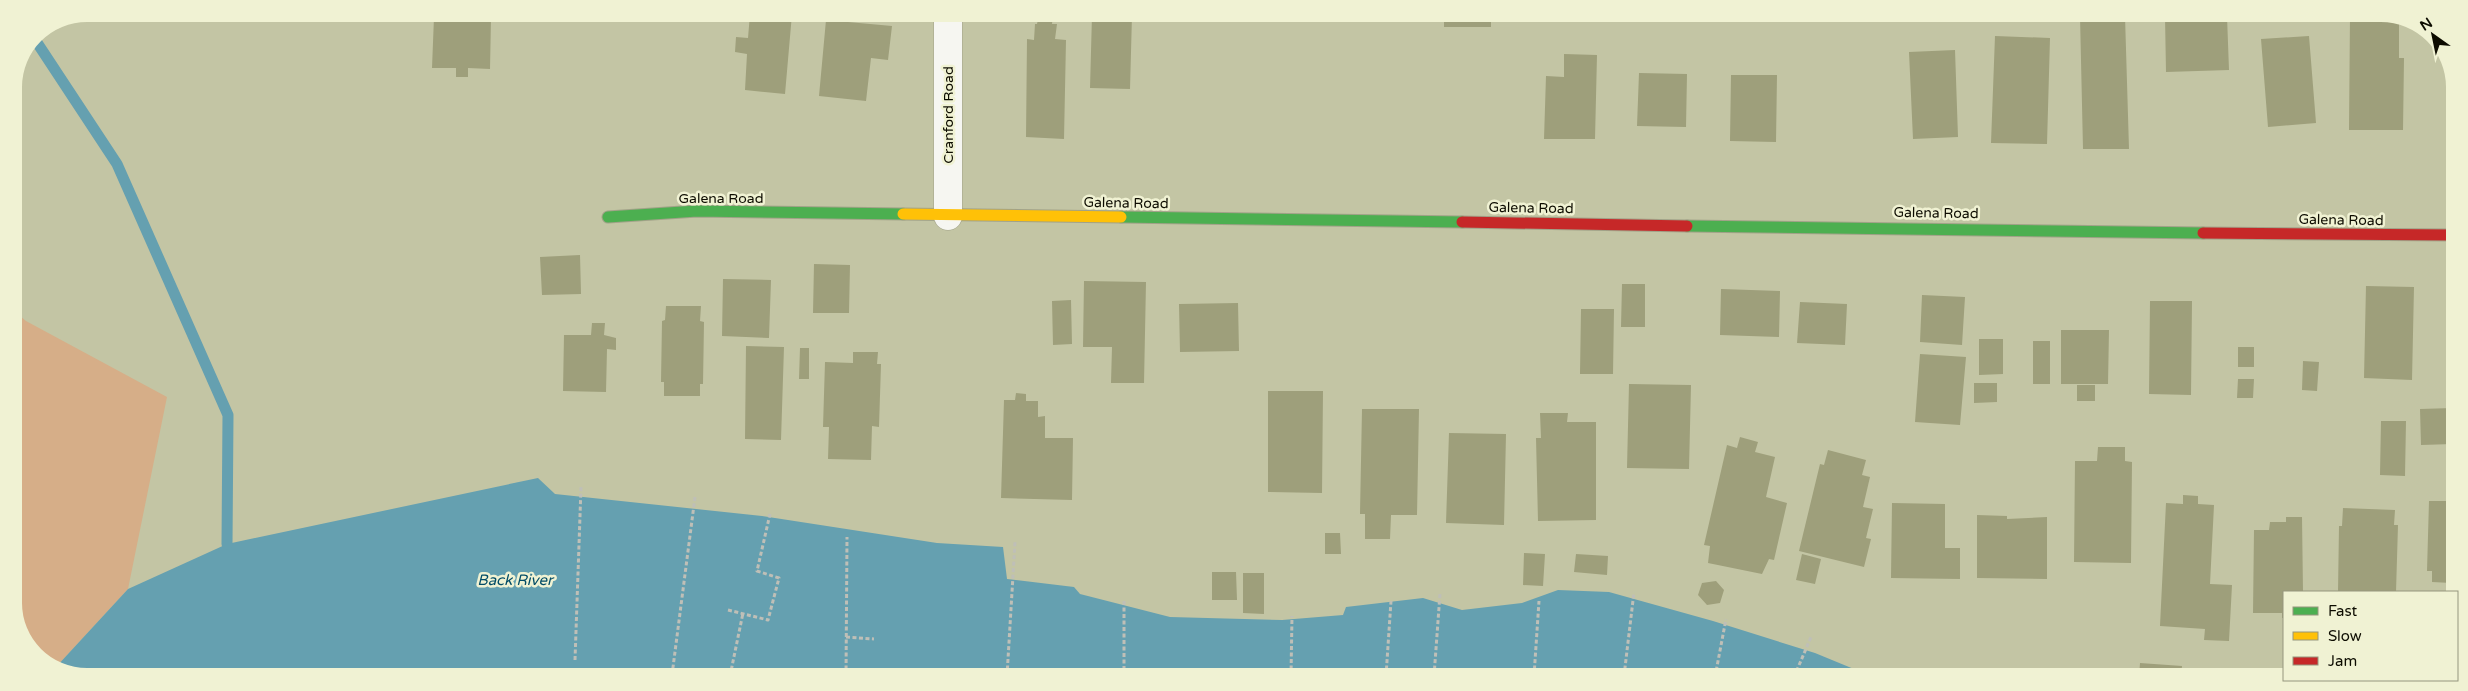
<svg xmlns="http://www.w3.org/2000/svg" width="2468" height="691" font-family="'Varela Round',sans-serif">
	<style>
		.green { fill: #d6ae88 }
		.water { fill: #65a0b0 }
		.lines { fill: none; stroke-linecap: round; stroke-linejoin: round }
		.stream { stroke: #65a0b0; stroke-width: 11 }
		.building { fill: #9e9f7b }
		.street-casing { stroke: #a1a288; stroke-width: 29 }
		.fast-casing { stroke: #a1a288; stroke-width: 13 }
		.slow-casing { stroke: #a1a288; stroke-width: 13 }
		.jam-casing { stroke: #a1a288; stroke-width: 13 }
		.path { stroke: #bfbfb7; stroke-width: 3; stroke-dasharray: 4 2.5; stroke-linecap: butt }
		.street { stroke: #f6f6f1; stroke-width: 28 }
		.fast { stroke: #4caf50; stroke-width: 11 }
		.slow { stroke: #ffc107; stroke-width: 11 }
		.jam { stroke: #c62828; stroke-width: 11 }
		.labels { text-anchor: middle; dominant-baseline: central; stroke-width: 5; stroke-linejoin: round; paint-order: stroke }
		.street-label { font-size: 14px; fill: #0d0c00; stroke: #f0f2d3 }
		.water-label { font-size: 15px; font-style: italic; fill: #024c66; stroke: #f0f2d3 }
	</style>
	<rect width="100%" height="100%" fill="#c3c5a4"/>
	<path class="green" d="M14,311l12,10 141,76 -39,192 -72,78 -24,-15 -18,-43z"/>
	<path class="water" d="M538,478l17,16 207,22 175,27 66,4 4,32 67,8 6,7 90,23 112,3 61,-5 3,-8 77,-9 39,12 60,-7 36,-13 51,2 104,29 102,32 51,21v3l-1798,-2 -12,-8 72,-78 99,-45z"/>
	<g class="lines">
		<path class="stream" d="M34,38l83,126 111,251 -1,129"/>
	</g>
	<path class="building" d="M457,14h29l-1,3h6l-1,52 -22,-1v9h-12v-9h-24l2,-51h23z
		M750,14h42l-7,80 -40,-4 2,-36 -12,-2 1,-15 12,1z
		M1039,15h14l-1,9h5l-2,15 11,1 -2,99 -38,-2 1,-98 7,1 1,-16h2z
		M1092,15h40l-2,74 -40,-1z
		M1444,15h47v12h-47z
		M2080,16h45l4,133h-46z
		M2165,16h62l2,54 -63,2z
		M2350,16h49v42h5l-1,72h-54z
		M826,20l66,6 -4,34 -17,-2 -5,43 -47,-5z
		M1995,36l55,2 -3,106 -56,-1z
		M2309,36l7,87 -48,4 -7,-88z
		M1955,50l3,87 -45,2 -4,-87z
		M1564,54l33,1 -2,84h-51l2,-63 18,1z
		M1639,73l48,1 -1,53 -49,-1z
		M1731,75h46l-1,67 -46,-1z
		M580,255l1,39 -39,1 -2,-38z
		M814,264l36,1 -1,48h-36z
		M723,279l48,1 -2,58 -47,-2z
		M1084,281l62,1 -2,101h-33l1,-36h-29z
		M1622,284h23v43h-24z
		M2366,286l48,1 -2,93 -48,-2z
		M1721,289l59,2 -1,46 -59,-2z
		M1922,295l43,2 -3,48 -42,-3z
		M1071,300l1,44 -19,1 -1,-44z
		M2150,301h42l-1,94 -42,-1z
		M1800,302l47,2 -2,41 -48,-2z
		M1238,303l1,48 -59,1 -1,-48z
		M666,306h35l-1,15 4,1 -1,62h-3v12h-36v-14h-3l1,-61 3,-1z
		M1581,309h33l-1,65h-33z
		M592,323h13l-1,12 12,3v12l-9,-1 -1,43 -43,-1 1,-56h27z
		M2061,330h48l-1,54h-47z
		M1979,339h24v35l-24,1z
		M2033,341h17v43h-17z
		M746,346l38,1 -3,93 -36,-1z
		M2238,347h16v20h-16z
		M800,348h9v31h-10z
		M853,352h25l-1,12h4l-2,63 -7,-1 -1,34 -43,-1 1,-32h-6l2,-65 28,1z
		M1920,354l46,3 -6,68 -45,-3z
		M2303,361l16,1 -2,29 -15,-1z
		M2238,379h16l-1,19h-16z
		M1974,383h23v19l-23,1z
		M1629,384l62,1 -2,84 -62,-1z
		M2077,385h18v16h-18z
		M1268,391h55l-1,102 -54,-1z
		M1016,393l10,1v7h12v16l7,-1v22h28l-1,62 -71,-2 3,-98h11z
		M2453,408v36l-32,1 -1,-36z
		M1362,409h57l-2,106h-26l-1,24h-25v-25h-5z
		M1540,413h28l-1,9h29v98l-58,1 -2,-83h5z
		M2381,421h25l-1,55 -25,-1z
		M1449,433l57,1 -2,91 -58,-2z
		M1740,437l18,5 -3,10 20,5 -9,40 21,6 -13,57 -5,-1 -7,15 -54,-11 2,-17 -6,-1 23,-100 10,3z
		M2098,447h27v14l7,1 -1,101 -57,-1 1,-101h22z
		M1828,450l38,10 -4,15 8,2 -7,30 10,2 -7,29 5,1 -7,28 -65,-16 21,-87 4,1z
		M2183,495l15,1v8l16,1 -4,79 22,1 -3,56 -25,-1 1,-11 -45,-3 6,-123 17,1z
		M2429,501h23v82l-20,-1v-11h-5z
		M1892,503l53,1v44h15v31l-69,-1z
		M2343,508l52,2 -1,15h4l-2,67h-58l1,-66h3z
		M1977,515l30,1v3l40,-2v62l-70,-1z
		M2286,517h16l1,75h-19v26h-2v-5h-29l1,-83h15l1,-8h16z
		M1325,533h15l1,21h-16z
		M1524,553l21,1 -2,32 -20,-1z
		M1576,554l32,2 -1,19 -33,-3z
		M1802,554l19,5 -6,25 -19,-4z
		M1212,572h24l1,28h-25z
		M1243,573h21v41l-21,-1z
		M1716,581l8,9 -4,13 -13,2 -9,-10 4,-12z
		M2140,663l42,3 -1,11h-42z"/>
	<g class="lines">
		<g class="street-casing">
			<path id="street" d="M948,216v-201"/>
		</g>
		<g class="fast-casing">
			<path id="fast" d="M608,217l89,-6 206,3
				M1121,217l341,5
				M1687,226l516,7"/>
		</g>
		<g class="slow-casing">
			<path id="slow" d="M903,214l218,3"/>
		</g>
		<g class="jam-casing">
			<path id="jam" d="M1462,222l225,4
				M2203,233l250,2"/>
		</g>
		<path class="path" d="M1124,601v75
			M728,610l40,10 11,-42 -22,-7 13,-57
			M846,637l28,2
			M575,660l6,-173
			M712,670l17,6
			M672,675l23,-178
			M730,676l13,-63
			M846,676l1,-139
			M1007,676l8,-134
			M1291,676l1,-60
			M1386,676l5,-75
			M1434,676l6,-82
			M1534,676l5,-75
			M1624,676l10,-84
			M1715,677l11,-58
			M1794,677l17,-40"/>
		<use href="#street" class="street"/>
		<use href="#fast" class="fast"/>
		<use href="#slow" class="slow"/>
		<use href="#jam" class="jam"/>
	</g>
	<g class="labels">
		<g class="street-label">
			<text transform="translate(948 115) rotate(-90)">Cranford Road</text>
			<text x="721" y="198">Galena Road</text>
			<text transform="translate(1126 203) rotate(1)">Galena Road</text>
			<text transform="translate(1531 208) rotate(1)">Galena Road</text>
			<text transform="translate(1936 213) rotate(1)">Galena Road</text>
			<text transform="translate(2341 220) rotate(1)">Galena Road</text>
		</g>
		<g class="water-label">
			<text x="515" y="580">Back River</text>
		</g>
	</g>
	<path d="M0 0H2468V691H0ZM87 22H2381A65 65 0 0 1 2446 87V603A65 65 0 0 1 2381 668H87A65 65 0 0 1 22 603V87A65 65 0 0 1 87 22Z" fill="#f0f2d3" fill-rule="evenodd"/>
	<rect x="2283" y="591" width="175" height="90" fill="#f0f2d3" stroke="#95967f"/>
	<rect x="2293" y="607" width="25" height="8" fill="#4caf50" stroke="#95967f"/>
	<text x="2328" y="616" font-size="15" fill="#0d0c00">Fast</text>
	<rect x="2293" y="632" width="25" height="8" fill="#ffc107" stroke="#95967f"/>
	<text x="2328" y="641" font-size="15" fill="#0d0c00">Slow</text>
	<rect x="2293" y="657" width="25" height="8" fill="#c62828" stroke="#95967f"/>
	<text x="2328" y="666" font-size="15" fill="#0d0c00">Jam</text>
	<g transform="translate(2433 35) rotate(327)" stroke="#f0f2d3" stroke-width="4" paint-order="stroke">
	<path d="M0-4L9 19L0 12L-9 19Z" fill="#0d0c00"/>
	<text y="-8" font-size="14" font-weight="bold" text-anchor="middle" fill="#0d0c00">N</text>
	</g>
</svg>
